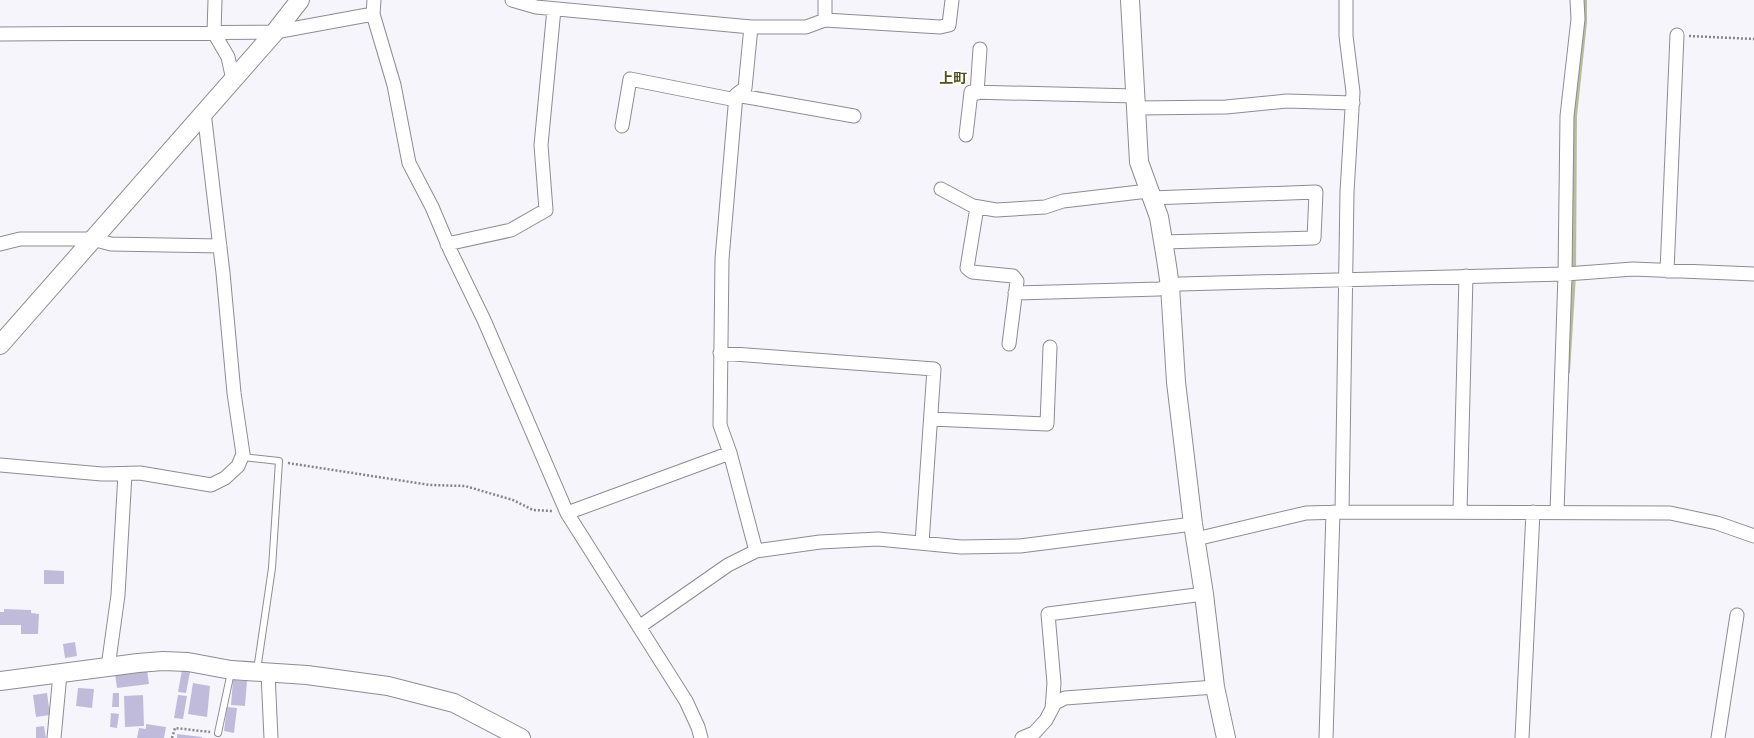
<svg xmlns="http://www.w3.org/2000/svg" width="1754" height="738" font-family="Helvetica,'Noto Sans JP',sans-serif">
	<style>
		.lines { fill: none; stroke-linecap: round; stroke-linejoin: round }
		.stream { stroke: #b9bd9c; stroke-width: 4 }
		.building { fill: #c1bbdb }
		.lane-casing { stroke: #8e8c93; stroke-width: 8 }
		.street-casing { stroke: #8e8c93; stroke-width: 15 }
		.secondary-casing { stroke: #8e8c93; stroke-width: 20 }
		.path { stroke: #858489; stroke-width: 2.5; stroke-dasharray: 2 2; stroke-linecap: butt }
		.lane { stroke: #fff; stroke-width: 6 }
		.street { stroke: #fff; stroke-width: 13 }
		.secondary { stroke: #fff; stroke-width: 18 }
		.labels { text-anchor: middle; dominant-baseline: central; stroke-width: 3.5; stroke-linejoin: round; paint-order: stroke }
		.quarter-label { font-size: 14px; font-weight: bold; fill: #4e5116; stroke: #fff }
	</style>
	<rect width="100%" height="100%" fill="#f6f5fc"/>
	<g class="lines">
		<path class="stream" d="M1568,372l6,-97 1,-159 10,-94v-22"/>
	</g>
	<path class="building" d="M44,570l20,1v13h-20z
		M4,609l27,1v3l8,1 -1,20h-17v-9h-21v-13h4z
		M75,642l2,14 -12,2 -2,-14z
		M147,670l2,14 -32,4 -2,-14z
		M182,670l8,2 -4,21 -8,-1z
		M233,680l14,1 -2,25 -14,-1z
		M193,683l17,3 -3,31 -19,-3z
		M78,688l16,1 -2,19 -16,-2z
		M47,693l3,22 -14,2 -3,-22z
		M113,693h6v14h-7z
		M143,695l1,31 -19,1 -1,-31z
		M178,695l9,1 -4,23 -9,-1z
		M227,707l10,1 -3,25 -10,-2z
		M111,713l8,1 -2,14 -7,-1z
		M146,724l20,3 -2,11h-27l2,-10 7,1z
		M44,726l2,12h-10v-11z
		M177,734l25,3v1h-25z"/>
	<g class="lines">
		<g class="lane-casing">
			<path id="lane" d="M242,457l37,4 -7,107 -15,102
				M218,733l13,-61"/>
		</g>
		<g class="street-casing">
			<path id="street" d="M215,0l-1,33 14,24 5,23
				M374,0l-1,14 21,71 15,78 23,44 19,45 33,68 83,193 119,188 12,26 3,11
				M512,0l24,7 215,20h55l19,-7 115,7 9,-2 3,-25
				M825,0v20
				M751,27l-6,61 -9,7 -14,164 -2,166 10,28 26,98
				M0,34l275,-2 98,-18
				M977,93l3,-44
				M736,95l118,21
				M1136,108l90,-1 61,-6 66,2
				M622,126l8,-47 106,21
				M966,135l5,-43 164,4
				M941,189l32,17 23,4 49,-3 18,-6 85,-10
				M1151,198l165,-6 -2,46 -151,4
				M977,207l-10,61 5,4 41,4 4,5 -8,63
				M0,244l20,-5h72l19,5 109,2
				M447,244l64,-14 35,-20 -5,-65 13,-136
				M1667,271l10,-236
				M1015,293l144,-4 21,-5 386,-10 67,-5 121,5
				M720,353l214,16 -12,174
				M931,419l116,5 3,-77
				M0,465l102,9 38,-1 71,12 14,-7 13,-12 5,-12 -9,-61 -11,-120 -19,-161
				M1342,512l5,-320 6,-100 -7,-56v-36
				M1460,512l6,-236
				M1557,512l8,-238 2,-158 11,-97 -1,-19
				M567,513l163,-60
				M1196,539l110,-26 36,-1 328,1 47,10 37,13
				M639,627l89,-62 28,-14 64,-9 58,-3 83,8 59,-1 173,-22
				M108,667l10,-72 7,-121
				M268,673l3,65
				M1052,709l2,-26 -6,-69 156,-20
				M54,738l6,-64
				M1022,738l12,-5 12,-13 9,-17 10,-5 150,-11
				M1326,738l7,-226
				M1522,738l11,-226
				M1718,738l19,-123"/>
		</g>
		<g class="secondary-casing">
			<path id="secondary" d="M1130,0l9,162 20,55 7,42 4,27 6,96 17,142 11,70 11,93 11,51
				M0,345l275,-313 25,-32
				M0,681l138,-18 25,-2 25,1 43,8 76,5 81,11 66,17 67,35"/>
		</g>
		<path class="path" d="M1689,36l65,3
			M288,463l142,22 35,1 48,14 20,10 19,1
			M172,738l3,-10 35,4"/>
		<use href="#lane" class="lane"/>
		<use href="#street" class="street"/>
		<use href="#secondary" class="secondary"/>
	</g>
	<g class="labels">
		<g class="quarter-label">
			<text x="953" y="78">上町</text>
		</g>
	</g>
</svg>
